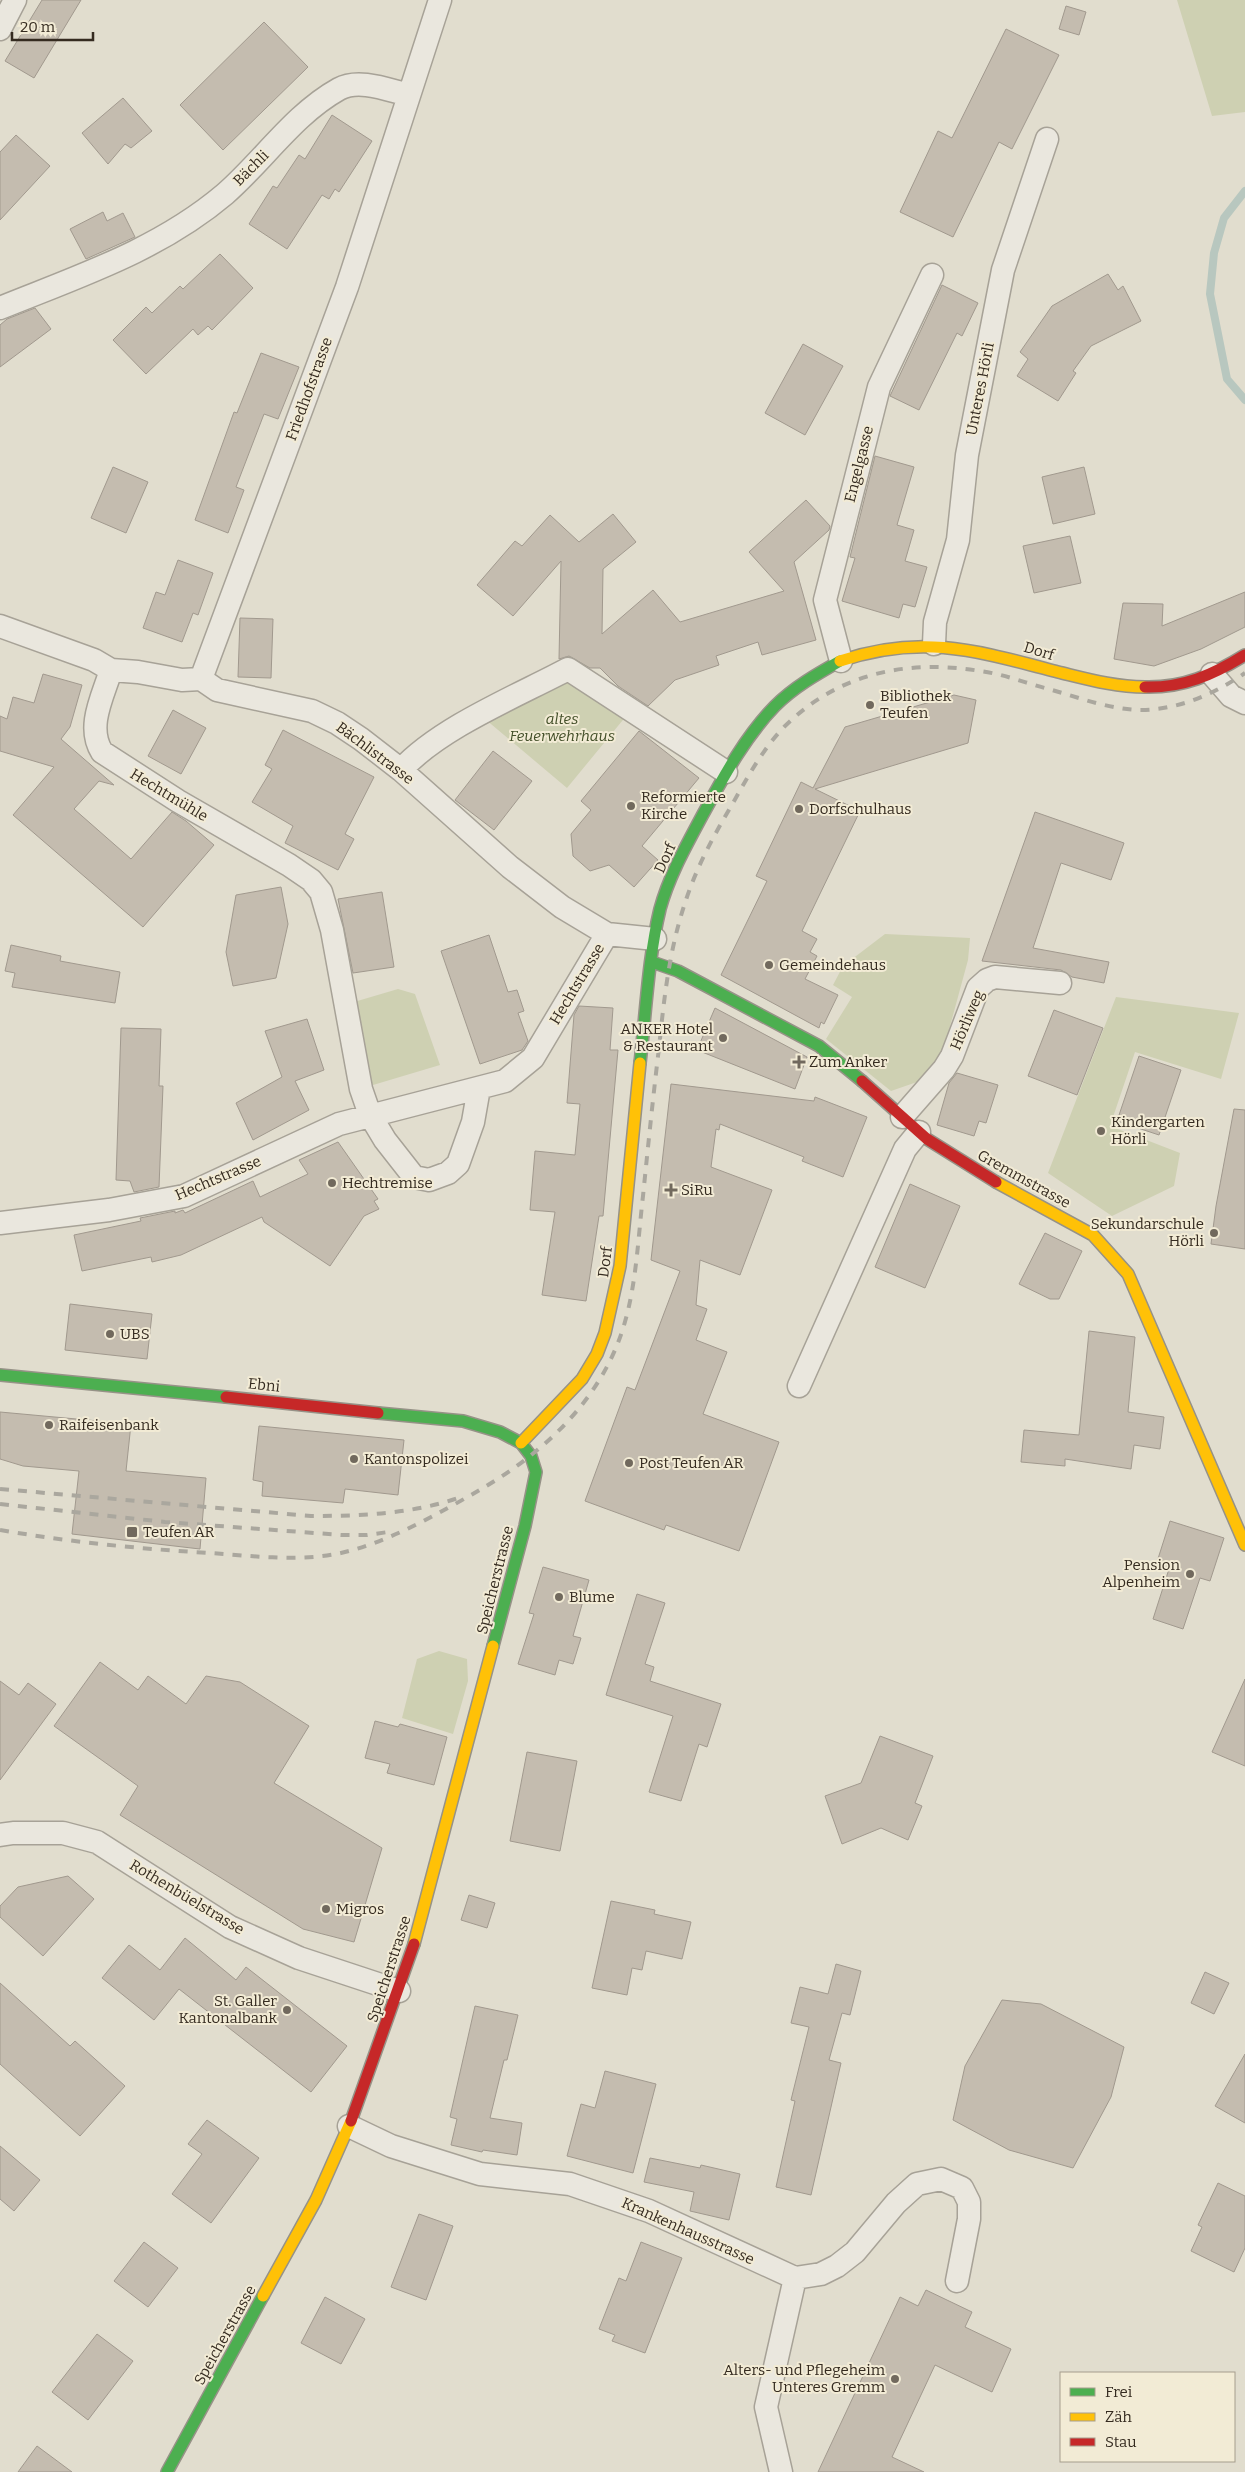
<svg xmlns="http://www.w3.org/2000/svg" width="1245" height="2472" font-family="Bitter,serif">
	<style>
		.green { fill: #ced0b2 }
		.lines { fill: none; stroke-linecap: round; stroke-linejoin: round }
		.stream { stroke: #b8c7bf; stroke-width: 8 }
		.building { fill: #c4bcaf; stroke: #a1998e }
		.street-casing { stroke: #a7a297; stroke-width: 25 }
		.fast-casing { stroke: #969287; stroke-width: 14 }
		.slow-casing { stroke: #969287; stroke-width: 14 }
		.jam-casing { stroke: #969287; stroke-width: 14 }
		.street { stroke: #eae7de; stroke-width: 22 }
		.fast { stroke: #4caf50; stroke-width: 11 }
		.slow { stroke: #ffc107; stroke-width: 11 }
		.jam { stroke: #c62828; stroke-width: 11 }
		.rail { stroke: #aaa79e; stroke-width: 4; stroke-dasharray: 9 9; stroke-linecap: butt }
		.poi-dot { fill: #71695d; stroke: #f2ebd5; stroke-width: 2 }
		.labels { text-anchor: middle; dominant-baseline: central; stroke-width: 4; stroke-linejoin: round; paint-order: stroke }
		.street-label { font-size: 15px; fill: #352b20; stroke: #f2ebd5 }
		.poi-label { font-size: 15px; fill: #352b20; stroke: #f2ebd5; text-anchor: start }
		.park-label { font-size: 15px; font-style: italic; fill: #434f29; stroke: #f2ebd5 }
	</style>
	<rect width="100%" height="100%" fill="#e1ddce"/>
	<path class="green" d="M1177,0h68v112l-33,4z
		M568,677l59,38 -60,73 -82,-69z
		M885,934l85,4 -2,22 -28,103 -23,19 -26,9 -65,-52 26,-42 -19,-12 10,-19z
		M398,989l17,5 25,71 -67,20 -4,-8 -15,-75z
		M1116,997l123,16 -18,66 -86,-27 -25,74 70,27 -6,33 -62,30 -64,-43z
		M439,1651l28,8 1,22 -15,53 -51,-16 15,-59z"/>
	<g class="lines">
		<path class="stream" d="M1245,191l-21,27 -10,35 -4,41 17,85 18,21"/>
	</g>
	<path class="building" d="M42,0h39l-47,78 -29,-17z
		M1066,6l20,6 -7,23 -20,-6z
		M264,22l44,45 -85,83 -43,-45z
		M1006,29l53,26 -47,94 -13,-7 -46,95 -53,-25 38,-81 14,7z
		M123,98l29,33 -21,17 -6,-4 -17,20 -26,-31z
		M332,115l40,26 -33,51 -4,-3 -6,10 -7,-4 -35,54 -38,-25 24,-38 4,2 22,-33 6,4z
		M16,135l34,31 -50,54v-68z
		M103,212l4,9 16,-8 12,24 -49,22 -16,-30z
		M220,254l33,34 -41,42 -4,-4 -10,9 -5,-6 -47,45 -33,-34 33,-33 6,6 28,-27 3,3z
		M1108,274l10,16 5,-4 18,35 -50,25 -18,25 3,2 -18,28 -41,-25 11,-17 -8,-7 32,-46z
		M942,285l36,18 -16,33 -5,-3 -38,77 -29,-14z
		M35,308l16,21 -51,38v-42l7,-6z
		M803,344l40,22 -38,69 -40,-22z
		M261,353l38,14 -21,52 -14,-5 -28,73 8,3 -16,43 -33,-13 39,-108 3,1z
		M875,456l39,11 -17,58 17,5 -9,31 22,6 -12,40 -12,-3 -4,14 -57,-17 13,-43 -5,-1z
		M113,467l35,15 -22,51 -35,-15z
		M1084,467l11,47 -42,10 -11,-47z
		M806,500l24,26 -1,4 -35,32 22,78 -54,15 -4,-13 -42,14 3,9 -44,15 -27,26 -30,-20 -18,-18h-10l-21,-12 -10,3 2,-98 -48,55 -36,-31 38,-44 7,5 28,-31 29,27 34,-28 23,28 -33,27 -1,65 51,-44 27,32 104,-31 -35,-39z
		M1070,536l11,47 -47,10 -11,-47z
		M178,560l35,13 -15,42 -5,-2 -11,29 -39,-14 13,-36 9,3z
		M1245,592v35l-44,22 -47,17 -40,-7 9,-56 40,1 -1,22z
		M240,618l33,1 -2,59 -33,-1z
		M43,674l39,11 -12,42 -9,12 53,46 -15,-4 -25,28 57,50 41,-47 14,9 28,24 -71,82 -130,-112 41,-48 -54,-16v-35l7,3 6,-22 21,6z
		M954,695l22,5 -8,43 -153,46 45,22 -58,120 15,8 -7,13 7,4 -12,23 33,16 -14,29 -3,-2 -2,6 -98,-53 46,-94 -11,-5 45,-94 12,6 32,-61z
		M173,710l33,18 -25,46 -33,-18z
		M283,730l91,47 -29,57 9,5 -16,31 -53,-27 8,-17 -41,-24 20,-33 -7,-4z
		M639,731l60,47 -57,68 16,14 -24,27 -25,-22 -19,6 -17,-15 -2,-22 20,-24 -10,-9z
		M493,751l39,30 -38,49 -39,-30z
		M1035,812l89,31 -13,37 -50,-17 -28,85 76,14 -5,21 -32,-6 -11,-7 -79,-9z
		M281,887l7,37 -12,54 -43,8 -7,-34 10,-57z
		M382,892l12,75 -41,6 -15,-74z
		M489,935l19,57 9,-2 7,21 -6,2 10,28 -6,9 -42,14 -39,-113z
		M11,945l50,11 -1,5 60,11 -5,31 -103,-16 3,-14 -10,-2z
		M579,1006l34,2 -3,42h8l-15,166h-4l-13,85 -44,-6 13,-83 -25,-2 5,-59 40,4 5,-51 -13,-1 7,-88z
		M715,1008l92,49 -12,32 -98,-39z
		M1054,1010l49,18 -26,67 -49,-19z
		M307,1019l17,51 -29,11 14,29 -56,30 -17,-37 46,-26 -17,-46z
		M121,1028l40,1 -2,57h4l-4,101 -25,5 -4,-11 -14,-1z
		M1139,1056l42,14 -22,65 -42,-14z
		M957,1073l41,12 -12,38 -7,-2 -5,15 -37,-11 12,-42z
		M671,1084l143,17 1,-4 52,20 -24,60 -41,-16 2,-4 -84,-33 -1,6 -3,-1 -5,38 61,23 -32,85 -40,-15 -4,45 11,4 -11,31 31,12 -24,62 76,28 -40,109 -73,-26 -2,5 -79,-29 42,-114 8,3 45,-119 -29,-11z
		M1234,1109l11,1v139l-34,-5 5,-38z
		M338,1142l40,57 -4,2 5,8 -15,7 -34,50 -66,-44 -2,-5 -81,38 -29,7 -1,-5 -69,14 -8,-36 67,-14 -1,-3 35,-7v2l8,-3 2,3 68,-32 7,16 48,-23 -9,-14z
		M910,1184l50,22 -35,82 -50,-21z
		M1045,1233l37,18 -23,48h-9l-31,-15z
		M70,1304l82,10 -5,45 -82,-9z
		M1089,1331l46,6 -7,75 36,5 -4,32 -26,-4 -3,24 -66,-10v7l-44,-4 3,-32 55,5z
		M0,1412l131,12 -5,47 80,7 -6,71 -128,-15 7,-63 -56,-5 -23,-7z
		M259,1426l145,14 -6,55 -53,-6 -2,14 -81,-7 1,-14 -10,-2z
		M1170,1521l54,17 -14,43 -10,-3 -17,51 -30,-10 16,-50 -13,-4z
		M543,1567l46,13 -16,56 8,2 -8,26 -14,-4 -4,15 -37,-11 16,-50 -5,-1z
		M637,1594l28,9 -20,61 9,3 -4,14 71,23 -14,43 -8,-3 -18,57 -32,-9 24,-76 -67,-21z
		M100,1662l38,28 10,-14 38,28 20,-28 34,6 69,44 -35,57 108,65 -28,94 -51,-13 -183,-114 18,-29 -84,-60z
		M1245,1679v87l-33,-14z
		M0,1681l19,14 9,-12 28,21 -56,76z
		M375,1721l23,6 2,-3 47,13 -13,48 -47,-12 3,-9 -25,-6z
		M880,1736l53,20 -18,47 7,3 -14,34 -27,-12 -39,16 -17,-48 36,-13z
		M527,1752l50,9 -17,90 -50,-10z
		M68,1876l26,23 -51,57 -43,-39v-11l18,-19z
		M469,1895l26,8 -8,25 -26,-8z
		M611,1901l44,9 -1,4 37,8 -9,37 -36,-8 -4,19 -10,-2 -5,27 -35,-7z
		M185,1938l51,42 10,-13 101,79 -36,46 -132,-103 -25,31 -52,-42 27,-33 31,25z
		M836,1964l25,7 -11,44 -8,-2 -13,47 12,3 -30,132 -35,-8 19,-86 -4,-1 18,-73 -18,-4 9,-36 28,7z
		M1205,1972l24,11 -15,31 -23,-11z
		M0,1983l70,63 5,-5 50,45 -45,50 -80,-72z
		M1002,2000l39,4 83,43 -13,50 -38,71 -64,-18 -56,-30 12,-54z
		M475,2006l43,9 -11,45h-3l-14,58 32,5 -5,32 -34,-5 -1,2 -31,-7 6,-26 -7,-2z
		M1245,2054v69l-30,-17z
		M605,2071l51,13 -23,89 -66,-17 14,-52 14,4z
		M207,2120l52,38 -48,65 -39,-29 30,-40 -14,-10z
		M0,2146l40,34 -26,31 -14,-12z
		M650,2158l50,10 1,-3 39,9 -11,46 -39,-9 4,-19 -50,-10z
		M1218,2183l27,13v52l-11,24 -43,-21 11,-24 -4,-2z
		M419,2214l34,12 -27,74 -35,-13z
		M144,2242l34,26 -30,39 -34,-26z
		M641,2242l41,16 -37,95 -33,-12 3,-6 -16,-6 20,-51 7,3z
		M926,2290l46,22 -7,15 46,22 -19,43 -57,-27 -43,92 32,15h-106l82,-175 18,9z
		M325,2297l40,22 -24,45 -40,-21z
		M97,2334l36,27 -45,59 -36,-28z
		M37,2446l35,26h-54z"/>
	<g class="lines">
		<g class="street-casing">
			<path id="street" d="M0,29l15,-29
				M0,308c79,-32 159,-58 225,-114 38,-33 69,-80 114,-105 20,-11 49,1 70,6
				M0,626l94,34 17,10 27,2 44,8 19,-1 16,11 95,21 25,12 24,16 40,31 109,97 52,40 45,27 48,5
				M934,644l1,-22 23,-82 9,-85 36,-185 44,-131
				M841,661l-16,-61 54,-213 53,-112
				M111,670c-8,26 -25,57 -9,82l76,49 111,64 22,15 10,12 11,38 29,159 9,26 15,25 29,37 15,3 19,-7 10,-9 15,-42 6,-34
				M1212,674l19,22 14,7
				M201,679l146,-392 93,-287
				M401,770c38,-42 116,-74 167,-101l158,103
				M902,1117l42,-48 8,-13 26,-68 9,-8 8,-3 65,6
				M0,1223l109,-13 75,-14 155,-72 166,-43 28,-23 74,-124
				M799,1386l106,-237 14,-17
				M0,1835l13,-2h50l34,9 133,85 69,31 100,33
				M349,2126l42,20 89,28 90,10 79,27 146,67 -29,129 15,65
				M795,2278l26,-4 16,-8 18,-14 41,-49 21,-19 24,-5 21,9 7,14v17l-12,62"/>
		</g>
		<g class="fast-casing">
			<path id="fast" d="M652,962l26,9 141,75 43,35
				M640,1063c6,-51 8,-104 20,-154 9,-33 26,-63 42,-93 21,-38 42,-78 73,-110 19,-19 42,-32 65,-45
				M0,1375l226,22
				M378,1413l85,8 37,11 21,11 10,13 5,16 -11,54 -32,120
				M167,2472l96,-176"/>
		</g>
		<g class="slow-casing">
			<path id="slow" d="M840,661c82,-28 138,-10 218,11 29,7 57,15 87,15
				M996,1182l97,53 35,39 117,271
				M521,1443l61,-64 15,-25 8,-21 15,-67 20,-203
				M414,1944l79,-298
				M263,2296l53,-96 35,-79"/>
		</g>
		<g class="jam-casing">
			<path id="jam" d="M1145,687c38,1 68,-12 100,-32
				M862,1081l65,58 69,43
				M226,1397l152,16
				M351,2121l63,-177"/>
		</g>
		<use href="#street" class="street"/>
		<use href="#fast" class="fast"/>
		<use href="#slow" class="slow"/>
		<use href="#jam" class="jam"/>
		<path class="rail" d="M0,1489l311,27c50,0 100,-2 147,-18
			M0,1504l165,18 177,13h25l21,-3
			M0,1530c70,12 140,19 211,23 42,3 88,9 130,0 48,-11 99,-40 142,-65 56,-33 106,-78 132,-138 21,-48 22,-103 28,-154 5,-49 10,-99 16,-148 5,-49 10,-97 26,-145 11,-35 29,-68 48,-100 15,-27 30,-54 51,-76 54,-54 123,-68 196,-56 24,3 48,13 72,19 28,8 60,20 90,20 39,-1 72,-16 103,-37"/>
	</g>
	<g class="poi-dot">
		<circle cx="870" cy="705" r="5"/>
		<circle cx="631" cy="806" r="5"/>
		<circle cx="799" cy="809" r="5"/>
		<circle cx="769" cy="965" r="5"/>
		<circle cx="723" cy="1038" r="5"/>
		<path d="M796.5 1054.5h5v5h5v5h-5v5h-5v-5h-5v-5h5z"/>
		<circle cx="1101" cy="1131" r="5"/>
		<circle cx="332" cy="1183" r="5"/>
		<path d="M668.5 1182.5h5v5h5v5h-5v5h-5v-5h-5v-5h5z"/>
		<circle cx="1214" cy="1233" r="5"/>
		<circle cx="110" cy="1334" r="5"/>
		<circle cx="49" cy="1425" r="5"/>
		<circle cx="354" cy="1459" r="5"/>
		<circle cx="629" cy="1463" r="5"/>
		<rect x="126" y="1526" width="12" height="12" rx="2.5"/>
		<circle cx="1190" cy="1574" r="5"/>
		<circle cx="559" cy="1597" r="5"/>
		<circle cx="326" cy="1909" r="5"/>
		<circle cx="287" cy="2010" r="5"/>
		<circle cx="895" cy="2379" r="5"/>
	</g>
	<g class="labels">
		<g class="street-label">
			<text transform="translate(251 168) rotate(-45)">Bächli</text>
			<text transform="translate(309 389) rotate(-70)">Friedhofstrasse</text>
			<text transform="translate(980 389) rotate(-79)">Unteres Hörli</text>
			<text transform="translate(859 464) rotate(-76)">Engelgasse</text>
			<text transform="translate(1039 651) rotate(17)">Dorf</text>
			<text transform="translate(375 753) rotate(37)">Bächlistrasse</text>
			<text transform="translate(169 795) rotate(31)">Hechtmühle</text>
			<text transform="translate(665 858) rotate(-65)">Dorf</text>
			<text transform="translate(577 984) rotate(-59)">Hechtstrasse</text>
			<text transform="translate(967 1020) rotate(-67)">Hörliweg</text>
			<text transform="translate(218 1178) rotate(-23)">Hechtstrasse</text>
			<text transform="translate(1024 1179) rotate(29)">Gremmstrasse</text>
			<text transform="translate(605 1262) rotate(-83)">Dorf</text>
			<text transform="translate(264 1385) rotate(6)">Ebni</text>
			<text transform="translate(495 1580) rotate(-76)">Speicherstrasse</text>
			<text transform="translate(187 1897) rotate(31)">Rothenbüelstrasse</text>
			<text transform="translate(389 1969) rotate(-72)">Speicherstrasse</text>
			<text transform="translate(688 2231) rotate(24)">Krankenhausstrasse</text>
			<text transform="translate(225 2335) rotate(-61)">Speicherstrasse</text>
		</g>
		<g class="poi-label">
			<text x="880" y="696">Bibliothek<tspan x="880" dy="17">Teufen</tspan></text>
			<text x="641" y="797">Reformierte<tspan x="641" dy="17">Kirche</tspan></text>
			<text x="809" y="809">Dorfschulhaus</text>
			<text x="779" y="965">Gemeindehaus</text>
			<text x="713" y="1029" text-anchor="end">ANKER Hotel<tspan x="713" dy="17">&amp; Restaurant</tspan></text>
			<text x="809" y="1062">Zum Anker</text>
			<text x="1111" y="1122">Kindergarten<tspan x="1111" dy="17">Hörli</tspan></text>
			<text x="342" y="1183">Hechtremise</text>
			<text x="681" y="1190">SiRu</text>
			<text x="1204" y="1224" text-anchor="end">Sekundarschule<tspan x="1204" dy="17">Hörli</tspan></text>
			<text x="120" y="1334">UBS</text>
			<text x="59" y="1425">Raifeisenbank</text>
			<text x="364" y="1459">Kantonspolizei</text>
			<text x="639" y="1463">Post Teufen AR</text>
			<text x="143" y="1532">Teufen AR</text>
			<text x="1180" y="1565" text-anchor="end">Pension<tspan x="1180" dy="17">Alpenheim</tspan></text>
			<text x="569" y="1597">Blume</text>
			<text x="336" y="1909">Migros</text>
			<text x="277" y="2001" text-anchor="end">St. Galler<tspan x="277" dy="17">Kantonalbank</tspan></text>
			<text x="885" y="2370" text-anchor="end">Alters- und Pflegeheim<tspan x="885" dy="17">Unteres Gremm</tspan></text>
		</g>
		<g class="park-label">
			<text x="562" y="719">altes<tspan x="562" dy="17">Feuerwehrhaus</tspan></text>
		</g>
	</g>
	<rect x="1060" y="2372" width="175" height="90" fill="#f2ebd5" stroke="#a69e8d"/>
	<rect x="1070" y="2388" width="25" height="8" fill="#4caf50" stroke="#a69e8d"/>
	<text x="1105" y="2397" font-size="15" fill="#352b20">Frei</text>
	<rect x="1070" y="2413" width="25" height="8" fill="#ffc107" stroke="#a69e8d"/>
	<text x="1105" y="2422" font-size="15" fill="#352b20">Zäh</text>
	<rect x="1070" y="2438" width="25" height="8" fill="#c62828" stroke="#a69e8d"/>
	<text x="1105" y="2447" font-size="15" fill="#352b20">Stau</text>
	<path d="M12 32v8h81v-8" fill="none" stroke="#352b20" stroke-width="2.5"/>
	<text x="20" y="32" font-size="15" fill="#352b20" stroke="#f2ebd5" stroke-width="4" paint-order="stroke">20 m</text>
</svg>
